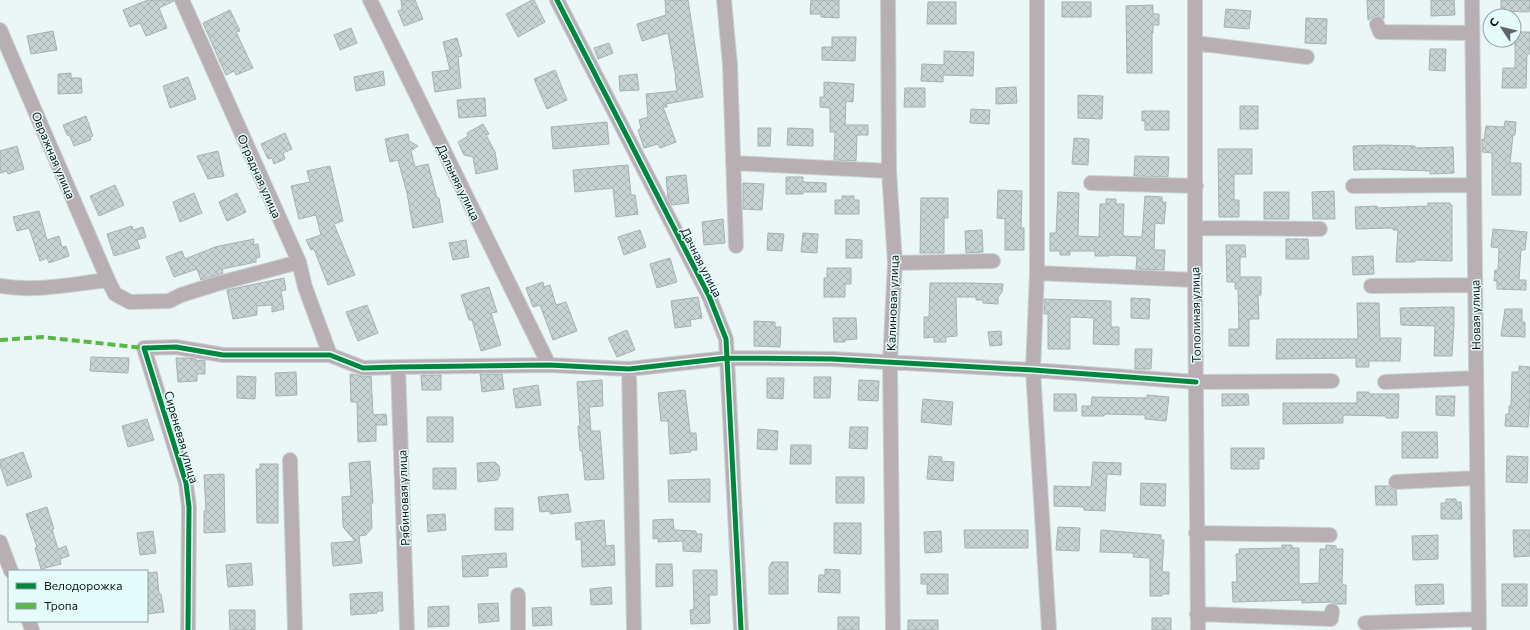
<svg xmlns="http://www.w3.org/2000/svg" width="1530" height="630" font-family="Commissioner,sans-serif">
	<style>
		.building { fill: url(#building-cross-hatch); stroke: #a7b0b0 }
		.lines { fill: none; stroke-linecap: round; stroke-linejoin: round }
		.minor-casing { stroke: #c9d2d2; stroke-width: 16 }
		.minor { stroke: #b8afb3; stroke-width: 14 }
		.quiet { stroke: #58b947; stroke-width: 4; stroke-dasharray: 8 4; stroke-linecap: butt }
		.cycleway-casing { stroke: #e6fcfc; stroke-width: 8 }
		.cycleway { stroke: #00873e; stroke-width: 5 }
		.labels { text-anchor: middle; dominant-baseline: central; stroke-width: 3; stroke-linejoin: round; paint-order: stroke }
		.street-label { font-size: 12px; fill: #101717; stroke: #e6fcfc }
	</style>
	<defs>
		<pattern id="building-cross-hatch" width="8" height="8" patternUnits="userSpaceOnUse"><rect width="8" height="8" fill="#c6d3d3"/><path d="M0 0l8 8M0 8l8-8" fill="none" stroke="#a9b4b4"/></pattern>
	</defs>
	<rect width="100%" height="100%" fill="#ebf7f7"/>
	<path class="building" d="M148,0h26v1l-15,7 8,20 -21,8 -6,-13 -10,4 -7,-17z
		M401,0h14l8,19 -19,7 -6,-15 4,-2z
		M532,0h2l11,22 -27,15 -12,-23z
		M665,0h23l15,97 -37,7 1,3h-4l13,35 -16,6 -2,-4 -14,4 -6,-18 3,-2 -2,-8 9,-3 -2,-23 31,-3 -2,-13h1l-8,-45 -26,8 -5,-17 29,-9z
		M811,0h28v18l-18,-1v-3h-11z
		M1367,0h17v19l-6,-3h-4l-6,4z
		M1431,0h23l1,15 -24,1z
		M1501,0h29l-1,12 -28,-1z
		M928,2h28v22h-29z
		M1062,2h29v15h-29z
		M1153,5v9h6v11h-6v8h-1v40h-25l-1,-67z
		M1226,9l25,2 -2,18 -25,-2z
		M230,10l10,21 -4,1 17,36 -17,7 -2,-4 -8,4 -23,-52z
		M1306,18l21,1 -1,25 -21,-1z
		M351,28l6,15 -17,7 -6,-15z
		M53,31l4,19 -26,4 -4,-18z
		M1519,32h11v22h-3l-1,34h-24l1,-20h12v-31h4z
		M832,37h24l-1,24 -33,-1v-13h10z
		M457,38l5,18 -4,1 3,31 -26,4 -3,-20 18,-2 -7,-28z
		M609,43l4,10 -15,6 -4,-11z
		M1430,49h16l-1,22 -16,-1z
		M944,51l30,1 -1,24 -30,-1v7l-22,-1 1,-17 22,1z
		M555,70l12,30 -20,9 -13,-30z
		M383,71l2,14 -29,6 -2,-14z
		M71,73v5h10l1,15 -24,1v-20z
		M637,74l2,16 -19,1 -1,-15z
		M188,77l8,22 -26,9 -7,-22z
		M824,82l30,2 -1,18 -7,-1 -1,24h23v10h-11l-1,26 -22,-1 1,-28h-5v-24l-10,-1v-10h4z
		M1016,87l1,16 -21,1v-16z
		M905,88h20v19h-21z
		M1078,95l25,1 -1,23 -24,-1z
		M485,98l1,18 -27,2 -2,-18z
		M1240,106h18v23h-18z
		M971,109l19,1 -1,14 -19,-1z
		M1142,111h27v19h-24v-9h-3z
		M86,116l7,20 -3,1 1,3 -17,6 -4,-10 -3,-1 -4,-10z
		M1505,121l11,1 -1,13h-2l-3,28h11v32h-29v-42l-10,-1v-13l2,1 2,-14 18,1z
		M607,122l2,22 -56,5 -2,-22z
		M483,124l6,10 -3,1 9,17 3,17 -22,5 -3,-17 -9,-2 -6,-13 10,-6 -1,-3z
		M758,128h13l-1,18h-12z
		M788,128l25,1v17l-26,-1z
		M285,133l7,16 -9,4 2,6 -11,5 -2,-6 -4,1 -7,-15z
		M408,134l1,7 9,5 -7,5 4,16 13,-3 9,34h2l4,24 -30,6 -6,-35 -9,-33 -8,2 -5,-23z
		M1074,138l15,1 -1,26 -16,-1z
		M1382,145l33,1v2l38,-1 1,26 -24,1v-3l-53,-2 -23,1 -1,-24z
		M17,146l7,23 -16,5 -1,-3 -7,2v-22z
		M1218,149h34v25h-18v26h5v17h-20z
		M218,151l6,25 -16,3 -11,-23z
		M1135,156l34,1 -1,20 -34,-1z
		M628,165l3,30h4l3,19 -22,3 -3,-29 -38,4 -2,-22z
		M330,166l13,55 -9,3 21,51 -27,10 -14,-36 -3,1 -5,-10 15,-5 -5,-20 -17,4 -8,-33 19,-4 -3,-11z
		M686,175l3,28 -17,2 -4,-7 -2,-21z
		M786,177h17v5l23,1v9h-23v2h-17z
		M743,183l21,1 -2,26 -19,-1z
		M115,185l9,20 -25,11 -9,-20z
		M998,190l24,1 -1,37h3v22h-19v-31l-8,-1z
		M1334,191l1,28h-22l-1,-27z
		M1058,192l21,1 -1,43 21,1 1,-33h6v-5h10v5h8l-1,32 19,1 3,-41 17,1v5h4l-2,22 -9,-1 -1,27h11l-1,20 -28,-1 1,-13 -28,-1v1h-14v-5h-25v4h-10v-4h-10v-18h6z
		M1264,192h25v27h-25z
		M194,193l8,20 -22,9 -7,-20z
		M237,193l9,19 -19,9 -8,-19z
		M842,196h12v4h5v14h-24v-14h7z
		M921,198h27v20h-4v35h-24z
		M1428,203h22v2h2v56l-37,-1v2h-19l2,-32h-5v-2l-37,1 -1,-22 22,-1v2l51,-2z
		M39,211l8,29 12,-4 3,11 4,-1 3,10 -20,7 -2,-5 -7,3 -11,-33 -12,3 -4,-14z
		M723,219l2,24 -21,2 -2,-23z
		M132,226l1,4 10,-3 3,10 -9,3 3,8 -26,8 -7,-22z
		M1493,229l34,3 -2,18h-4l-2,30h7v10l-29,-1v-8h-3l1,-11h3l1,-22 -8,-1z
		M640,230l6,17 -22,8 -6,-18z
		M982,230l1,22 -17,1 -1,-22z
		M768,233l16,1 -2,17 -15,-1z
		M803,233l15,1 -1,19 -16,-1z
		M254,239l-1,6 5,-1 2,13 -4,1v4l-34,7 1,4 -22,7 -4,-11 -23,8 -8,-20 16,-6 3,8 30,-12z
		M846,239l16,1v18h-16z
		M1286,239h22l1,20h-23z
		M466,240l3,17 -16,3 -4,-17z
		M1226,245h19l1,12h-6v20h21v18h-3l1,24h-10v27h-20v-17h10l-1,-40h-3v-7h-8z
		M1373,256l1,18 -21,1 -1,-18z
		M670,258l7,24 -20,6 -7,-24z
		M827,268h24v16h-6v13h-21v-19h3z
		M284,278l2,12 -5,1 3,18 -12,3v-7l-15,1v9l-24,4 -6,-29z
		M543,282l1,5 6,-2 6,20 10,-3 11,29 -24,9 -13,-35 -7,2 -7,-19z
		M930,283h41l32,1 -1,8 -4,5v7l-15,-1v-3h-7v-3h-20l1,39 -11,1v5h-12v-5l-10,1v-21h5z
		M489,287l8,25 -6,1 10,32 -20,6 -9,-31h-3l-8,-25z
		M698,297l4,21 -12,2 1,6 -16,2 -4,-27z
		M1131,298l19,1 -1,20 -18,-1z
		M1044,299l67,2v26h8v18l-26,-1 1,-26 -24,-1v32h-22v-35h-4z
		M1357,303h22l1,35h21l-1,23h-31v6h-13v-9l-80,1 1,-20h81z
		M367,305l11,28 -20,8 -12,-29z
		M1454,307v18l-2,31h-18l1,-30 -34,-1 -1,-17z
		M1505,309h17v13h3v15l-24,-1z
		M833,318h23l1,21 -12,1v2h-11z
		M754,321l21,1v5h6l-1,20 -26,-1z
		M627,330l8,20 -18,7 -9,-19z
		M1001,331l1,14 -12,1 -2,-14z
		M1135,349h17l-1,20h-16z
		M91,357l38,1 -1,15 -38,-2z
		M176,358h11l9,1v2l9,-1v14h-8v7l-19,1z
		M1519,366l11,1v30l-2,30 -23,-1 1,-12h3v-8h2l1,-34h7z
		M296,372l1,23 -21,1 -1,-23z
		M350,374l13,2h8l2,39 13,-1 1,11h-11v16l-18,1 -1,-40h-6z
		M480,374h22l2,15 -22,3z
		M421,375h20v15h-19z
		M237,376l19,1 -1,22 -18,-1z
		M814,377h17l-1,21h-16z
		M767,378h17l-1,21 -16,-1z
		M602,380l1,26 -14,1 2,24h9l4,48 -19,1 -3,-29h-2l-2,-25h2l-3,-44z
		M859,380l20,1 -1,20 -20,-1z
		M538,385l3,20 -25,3 -3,-19z
		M685,390l5,41v2h6l1,17h-6v2l-21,2 -2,-33h-7l-3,-28z
		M1357,392h12v2h30l-1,24h-12v-2l-43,-1v8l-60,1v-21h74z
		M1054,394h22l1,17h-23z
		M1222,394h26l1,11 -27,1z
		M1147,395l22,2 -3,24 -21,-2v-4l-41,-1v2h-22v-10h9l1,-9 55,1z
		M1436,396h19l-1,20 -18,-1z
		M923,399l30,3 -2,23 -30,-3z
		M427,417h26v25h-26z
		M147,419l7,21 -26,7 -6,-21z
		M850,427h18l-1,22 -18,-1z
		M758,429l20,2 -1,19 -20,-1z
		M1402,432h35l1,26h-36z
		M791,445h20v19h-21z
		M1231,448h33v11h-5v10h-28z
		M23,452l9,25 -25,9 -7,-21v-5z
		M929,456l13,1 -1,4 13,1 -1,19 -26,-2z
		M1507,456l21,1 -1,26 -21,-1z
		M370,461l3,42h-2l1,25 -6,7 -7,1 3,27 -29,3 -2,-23 24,-2 -12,-14 -1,-30 9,-1 -2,-33z
		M495,462l4,4 1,9 -3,5 -19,2 -1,-19z
		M1093,462l28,1v12l-14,-1 -2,37 -21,-1v-3l-30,-1v-20l37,1z
		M260,464h18v59h-21l-1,-54h4z
		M433,468h23v21h-23z
		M224,474l1,58 -21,1v-22h2l-2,-36z
		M836,477h28v26h-28z
		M710,479v23h-41l-1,-22z
		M1141,483l25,1 -1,22 -25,-1z
		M1375,486h14l3,3 4,1 1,15h-21z
		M568,494l3,18 -21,2v-3l-10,1 -2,-15z
		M1446,499h10v3h5l1,17h-21v-16h5z
		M47,507l7,22h-2l6,20 8,-3 3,10 -9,3 1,5 -20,5 -6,-21 2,-1 -11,-33z
		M495,508h18v22h-18z
		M445,514l1,16 -18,2 -1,-17z
		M673,519l1,11 22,1v3h6l-1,18 -18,-1v-10l-25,1v-4l-5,1v-19z
		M604,520l2,26 8,-1 1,20 -33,2 -1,-28 -5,1 -1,-17z
		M834,523h27v31l-27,-1z
		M1058,527l22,1 -1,23 -23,-1z
		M964,530h64v18h-63z
		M1101,530l60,5v5h3l-2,32h7v22h-7v2h-12v-38l-17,-1 1,-4 -34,-1z
		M1513,530h17v26l-16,1z
		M153,531l3,22 -16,2 -3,-22z
		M941,531l1,21 -17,1 -1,-21z
		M1438,535v24l-25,1 -1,-24z
		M1282,545h10v3h7v36l20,-1 1,-34h6v-4l10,1v3h7l-1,36h4v19h-10l-3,-2 -31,1v-3l-69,2 -1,-20h5l-1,-28h3v-5l43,-1z
		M506,553l1,14 -19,1v8l-25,1 -1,-21z
		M772,562h16v32h-19v-27z
		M251,563l2,22 -25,2 -2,-22z
		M656,564h16l1,22 -17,1z
		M825,569l15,1v23l-22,-1 1,-17h6z
		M693,570h24v25h-8l1,28 -19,1 -1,-14 4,-1z
		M157,572l2,22h2l3,18 -17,2v-41z
		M921,574h27v20h-21v-10h-6z
		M1443,584l1,20 -28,1 -1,-20z
		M1502,584h25v22h-25z
		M611,587l1,17 -21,1 -1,-16z
		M382,592l1,19h-6v2l-26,2 -1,-21z
		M498,603l1,18 -20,2 -1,-19z
		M449,606v20l-21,1v-20z
		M551,607l1,18 -19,1 -1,-18z
		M229,610h26v20h-25z
		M838,617h21v13h-21z
		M1152,618h19v12h-19z
		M908,620h30v10h-30z"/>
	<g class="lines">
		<g class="minor-casing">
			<path id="minor" d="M182,0l117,262 6,25 25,68
				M370,0l179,365
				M557,0l152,296 17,43 15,291
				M724,0l6,65 6,181
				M888,0l1,171 6,92 -5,100 3,267
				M1037,0v273l-4,97 16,260
				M1195,0v280l3,350
				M1472,0l7,630
				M1377,24l3,8 92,1
				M0,30l108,250
				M1195,43l112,14
				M733,163l156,8
				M1091,183l105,3
				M1353,186l121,-1
				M1195,228l125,1
				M895,263l98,-2
				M1037,273l158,7
				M0,286c36,6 72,-2 108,-6l7,14 15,8 39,-1 12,-6 35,-11 83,-22
				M1371,286l104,-1
				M398,367l9,263
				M629,369l5,261
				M1385,382l91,-4
				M290,460l5,170
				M1396,482l81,-4
				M1196,533l134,2
				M0,542l11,29
				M518,595v35
				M1197,614l134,5 1,-8
				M29,621l3,9
				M1365,623l114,-4
				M188,630l1,-123 -3,-24 -42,-135 32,-1 47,8h107l33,13 35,-1 151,-2 80,4 98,-11 105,1 201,11 163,12 136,-1"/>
		</g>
		<use href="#minor" class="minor"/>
		<path class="quiet" d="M0,340l42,-3 102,11"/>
		<g class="cycleway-casing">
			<path id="cycleway" d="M557,0l152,296 17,43 15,291
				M188,630l1,-123 -3,-24 -42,-135 32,-1 47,8h107l33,13 35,-1 151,-2 80,4 98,-11 105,1 201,11 163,12"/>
		</g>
		<use href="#cycleway" class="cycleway"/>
	</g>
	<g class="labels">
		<g class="street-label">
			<text transform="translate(54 155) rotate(67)">Овражная улица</text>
			<text transform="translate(260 176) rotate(66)">Отрадная улица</text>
			<text transform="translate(459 182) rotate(64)">Дальняя улица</text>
			<text transform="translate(702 262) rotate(63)">Дачная улица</text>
			<text transform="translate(892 303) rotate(-88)">Калиновая улица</text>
			<text transform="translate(1195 315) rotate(-91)">Тополиная улица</text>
			<text transform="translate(1475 315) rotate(-91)">Новая улица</text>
			<text transform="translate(182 437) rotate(74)">Сиреневая улица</text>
			<text transform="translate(403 498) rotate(-92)">Рябиновая улица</text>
		</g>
	</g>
	<rect x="8" y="570" width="140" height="52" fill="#e6fcfc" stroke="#90a0a0"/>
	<rect x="16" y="583" width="20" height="6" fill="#00873e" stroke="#90a0a0"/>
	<text x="44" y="590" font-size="12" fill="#101717">Велодорожка</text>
	<rect x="16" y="603" width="20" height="6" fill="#58b947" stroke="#90a0a0"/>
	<text x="44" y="610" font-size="12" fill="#101717">Тропа</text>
	<g transform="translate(1502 28) rotate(305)"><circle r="19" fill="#e6fcfc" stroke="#90a0a0"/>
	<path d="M0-3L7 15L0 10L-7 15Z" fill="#5d6565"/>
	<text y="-6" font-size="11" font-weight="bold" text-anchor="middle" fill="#101717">С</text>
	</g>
</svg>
